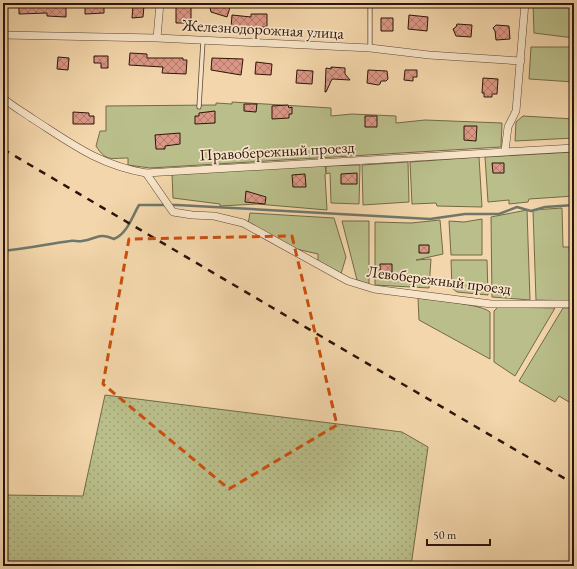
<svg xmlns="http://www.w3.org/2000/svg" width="577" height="569" font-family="'EB Garamond',serif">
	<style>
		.grass { fill: url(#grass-dots); stroke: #73694a }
		.garden { fill: #b9be8a; stroke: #73694a }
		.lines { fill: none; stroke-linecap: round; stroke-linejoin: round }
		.stream { stroke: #6f776a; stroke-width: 2.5 }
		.building { fill: url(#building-cross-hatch); stroke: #2d140b }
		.lane-casing { stroke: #5e4433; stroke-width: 5 }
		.street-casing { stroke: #5e4433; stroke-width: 8 }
		.lane { stroke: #f7e4c8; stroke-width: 3.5 }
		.street { stroke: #f7e4c8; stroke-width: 7 }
		.rail { stroke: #2d140b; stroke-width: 2.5; stroke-dasharray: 7 7; stroke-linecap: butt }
		.marked { fill: none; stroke: #cc4f0c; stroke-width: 3; stroke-dasharray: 8 5; stroke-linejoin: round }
		.labels { text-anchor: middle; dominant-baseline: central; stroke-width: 3.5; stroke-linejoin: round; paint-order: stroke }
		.street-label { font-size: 16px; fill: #2d140b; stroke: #f7e4c8 }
	</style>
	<defs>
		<pattern id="grass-dots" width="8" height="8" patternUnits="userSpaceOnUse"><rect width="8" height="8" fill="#b9be8a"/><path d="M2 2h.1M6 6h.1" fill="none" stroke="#9fa276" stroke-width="1.8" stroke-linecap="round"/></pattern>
		<pattern id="building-cross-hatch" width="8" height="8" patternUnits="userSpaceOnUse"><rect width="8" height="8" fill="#db9785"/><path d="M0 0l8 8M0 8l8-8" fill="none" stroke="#b27a6b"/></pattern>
	</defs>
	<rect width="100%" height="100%" fill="#f3d6ab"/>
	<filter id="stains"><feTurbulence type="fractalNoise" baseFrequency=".005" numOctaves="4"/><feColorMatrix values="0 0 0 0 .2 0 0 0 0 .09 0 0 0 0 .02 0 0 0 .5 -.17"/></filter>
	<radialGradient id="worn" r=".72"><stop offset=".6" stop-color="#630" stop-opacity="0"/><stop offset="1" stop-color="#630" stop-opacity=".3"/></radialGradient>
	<path class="grass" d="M105,395l297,37 26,15 -17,119h-408v-71l80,1z"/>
	<path class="garden" d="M533,3h41v35l-40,-5z
		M531,47h43v35l-45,-3z
		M232,102l99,6v8l21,-2 44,2v7l29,-3 77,3 -1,24 -351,21 -22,-3v-7c-17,0 -22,4 -32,-12l4,-15h6v-25l110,-1v-2l16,1z
		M523,116l51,3v19l-59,3 1,-19z
		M574,152v44l-45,3 -1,3 -19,2v-4l-21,2 -3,-45z
		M479,157l3,50 -45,-1 -1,-3 -24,1 -2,-42z
		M408,162l1,40 -46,3 -1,-40z
		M325,165l1,8v-7l34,-1 -1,39 -28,-1 -1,-30 -5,1 2,36 -70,-6 -37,2v-2l-47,-6 -1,-24z
		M562,208l1,39h6l5,54 -38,-1 -3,-90z
		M527,210l3,90 -38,-3 -1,-80z
		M250,213l84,5 12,39 -5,17 -23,-13v-7l-30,-7 -40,-23z
		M482,219v36h-31l-2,-34 15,1z
		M440,220l3,34 -27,6 15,-1 -2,29 -54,-3v-63l36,1z
		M342,221h27v63l-12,-4z
		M451,260h36l1,35 -31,-3 -5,-4z
		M418,298c15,2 63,6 72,14v47l-71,-39z
		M498,307l57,1 -40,68 -21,-14v-51z
		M563,308h11v97l-15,-9 -4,6 -36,-21z"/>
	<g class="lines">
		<path class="stream" d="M3,251c23,-2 45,-7 67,-10 4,-1 8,1 12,0 15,-2 16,-9 32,-2 13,-5 18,-22 25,-34h38l253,14 35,-5h34l18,-7 14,4 14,-4 29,-2"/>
	</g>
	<path class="building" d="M19,3h47v14l-19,-1v-3l-28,1z
		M85,3h19v10l-19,1z
		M209,3l22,1 -4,13 -16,-5z
		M133,5l11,1 -1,11 -11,1z
		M176,7h15v16h-15z
		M251,14h16v13l-36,1 1,-13 19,2z
		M409,15l19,2 -1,14 -19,-2z
		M381,18h12v13h-12z
		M457,24l15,1 -1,12 -15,-1 -3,-7 3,-2z
		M496,25l13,1 1,13 -14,1 -1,-9 -2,-3z
		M130,53l17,1v4h36v2h4l-1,14 -24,-1 1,-6 -34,-2z
		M94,56h14v12h-7v-5h-7z
		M58,57l11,1 -1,12 -11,-1z
		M212,58l31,1 -2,16 -30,-5z
		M256,62l16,2 -1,11 -16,-1z
		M331,67l14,1v6l5,6 -18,-1 -6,13h-1l1,-24 5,1z
		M297,70l16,1 -1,13 -16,-1z
		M368,70l19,1 1,8 -2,2h-5l-1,3 -2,1 -11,-2z
		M405,70h12v7h-4v4l-9,-1z
		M483,78l15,1 -1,15h-5v3h-8v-4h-2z
		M244,104h13l-1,8 -12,-1z
		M288,105l1,3 3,-1v7h-3v4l-17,1v-13z
		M215,111v12l-20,1v-8h4v-3z
		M73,112l16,1v3h5v8h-21z
		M365,116h12v11h-12z
		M464,126h13l-1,15 -12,-1z
		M180,133v11l-15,2v3h-9l-1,-14z
		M492,163h12v10h-11z
		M357,173v11h-16v-10z
		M305,174l1,13h-13l-1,-12z
		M246,191l20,6 -1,7 -20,-2z
		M419,245h10v8h-10z
		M380,264h12v15l-12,-1z"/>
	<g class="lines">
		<g class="lane-casing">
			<path id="lane" d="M370,48v-45
				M199,107l4,-66"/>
		</g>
		<g class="street-casing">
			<path id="street" d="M3,35l154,3 213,10 59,7 92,6
				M157,38l3,-35
				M3,98c9,8 20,14 30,21 39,25 66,46 113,54l428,-25
				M505,151l3,-24 8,-16 9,-108
				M146,173l27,39 19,3 22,1 29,7 105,58 26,8 117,15h83"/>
		</g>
		<use href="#lane" class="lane"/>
		<use href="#street" class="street"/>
		<path class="rail" d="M3,149l343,202 228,133"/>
	</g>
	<path class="marked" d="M292,236l45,189 -108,64 -126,-105 26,-145z"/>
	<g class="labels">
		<g class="street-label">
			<text transform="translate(263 29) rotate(3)">Железнодорожная улица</text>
			<text transform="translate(277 151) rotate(-3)">Правобережный проезд</text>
			<text transform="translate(439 280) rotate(7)">Левобережный проезд</text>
		</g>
	</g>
	<rect width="577" height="569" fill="none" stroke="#f3d6ab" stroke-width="16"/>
	<rect x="4" y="4" width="569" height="561" fill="none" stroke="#2d140b" stroke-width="2"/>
	<rect x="8" y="8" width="561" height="553" fill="none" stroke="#2d140b"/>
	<path d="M427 539v6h63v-6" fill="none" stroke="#2d140b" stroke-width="2"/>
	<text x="433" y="539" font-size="12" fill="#2d140b" stroke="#f7e4c8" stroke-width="3" paint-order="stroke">50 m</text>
	<rect width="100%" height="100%" filter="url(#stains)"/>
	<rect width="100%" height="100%" fill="url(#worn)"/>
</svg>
